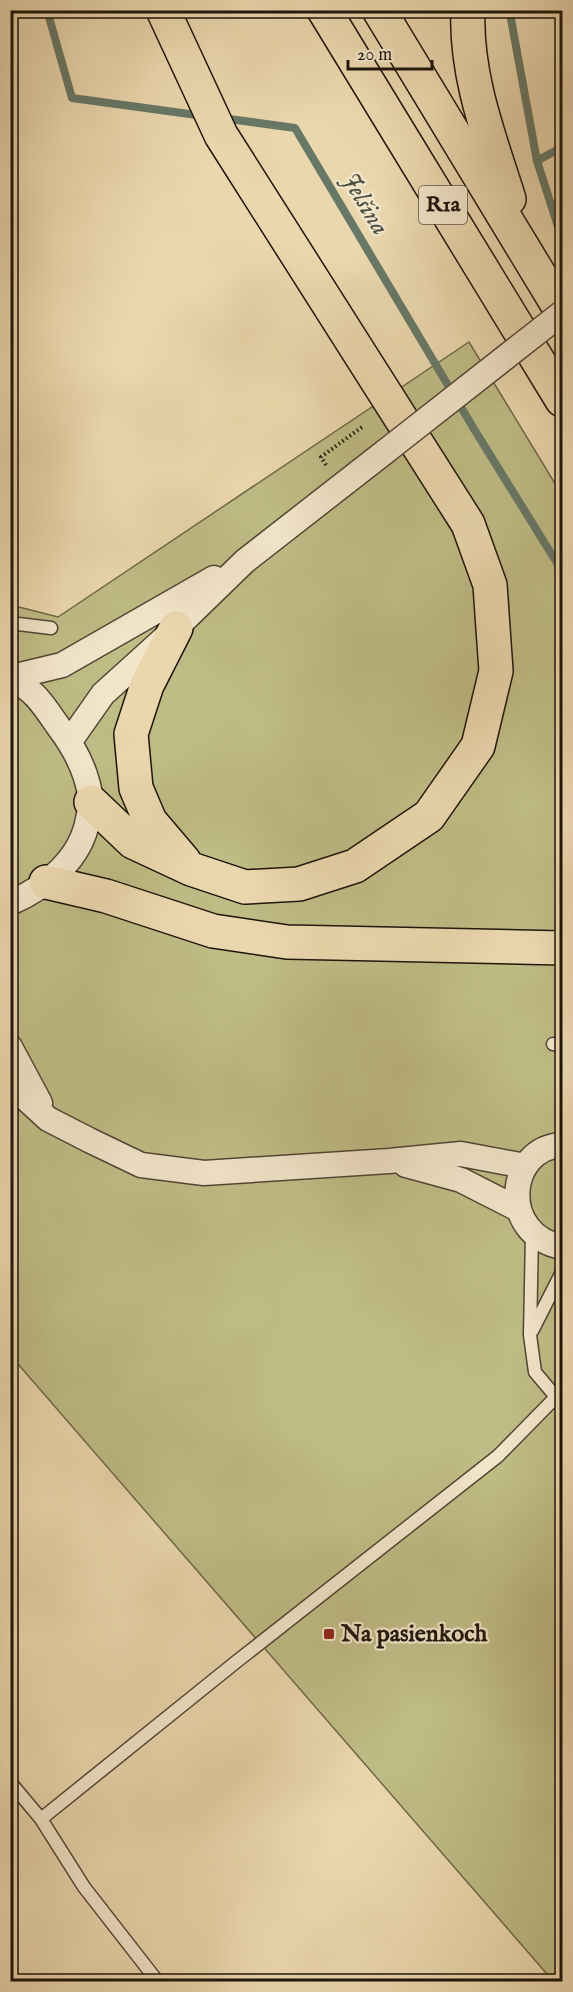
<svg xmlns="http://www.w3.org/2000/svg" width="573" height="1992" font-family="'IM FELL English',serif">
	<style>
		.green { fill: #bfbc85; stroke: #6e6848; stroke-width: 1.5 }
		.lines { fill: none; stroke-linecap: round; stroke-linejoin: round }
		.stream { stroke: #677867; stroke-width: 8 }
		.service-casing { stroke: #504634; stroke-width: 15 }
		.minor-casing { stroke: #504634; stroke-width: 27 }
		.motorway-casing { stroke: #1d150b; stroke-width: 36 }
		.path { stroke: #1d150b; stroke-width: 4; stroke-dasharray: 1.5 3; stroke-linecap: butt }
		.service { stroke: #f2e5ca; stroke-width: 12 }
		.minor { stroke: #f2e5ca; stroke-width: 24 }
		.motorway { stroke: #ebd7ae; stroke-width: 33 }
		.minor-bridge-casing { stroke: #504634; stroke-width: 27; stroke-linecap: butt }
		.minor-bridge { stroke: #f2e5ca; stroke-width: 24 }
		.poi-dot { fill: #8f2418; stroke: #f2e5ca; stroke-width: 2 }
		.labels { text-anchor: middle; dominant-baseline: central; stroke-width: 4.5; stroke-linejoin: round; paint-order: stroke }
		.shield { fill: #f2e5ca; stroke: #5d5344; stroke-width: 1.5 }
		.shield-label { font-size: 22px; font-weight: bold; fill: #1d150b }
		.poi-label { font-size: 24px; font-weight: bold; fill: #1d150b; stroke: #f2e5ca; text-anchor: start }
		.water-label { font-size: 26px; font-style: italic; fill: #484f41; stroke: #f2e5ca }
	</style>
	<rect width="100%" height="100%" fill="#ebd7ae"/>
	<filter id="stains"><feTurbulence type="fractalNoise" baseFrequency=".00333" numOctaves="4"/><feColorMatrix values="0 0 0 0 .2 0 0 0 0 .09 0 0 0 0 .02 0 0 0 .5 -.17"/></filter>
	<radialGradient id="worn" r=".72"><stop offset=".6" stop-color="#630" stop-opacity="0"/><stop offset="1" stop-color="#630" stop-opacity=".3"/></radialGradient>
	<path class="green" d="M469,342l93,153v1486h-9l-542,-625v-751l47,12z"/>
	<g class="lines">
		<path class="stream" d="M47,10l25,88 132,18
			M513,10l-2,9 26,142 25,78
			M222,118l73,10 179,301 88,142
			M537,161l25,-14"/>
		<g class="service-casing">
			<path id="service" d="M10,623l41,5
				M553,1044l9,1
				M532,1234l-2,101 5,37 21,25 5,2
				M532,1331l30,-59
				M10,1782l31,37 195,-157 262,-206 58,-59
				M41,1819l43,68 74,95"/>
		</g>
		<g class="minor-casing">
			<path id="minor" d="M10,677c25,14 32,26 48,49 16,21 30,47 33,75 1,5 -2,12 -3,18 -7,40 -41,68 -78,84
				M12,677l50,-12 152,-87
				M70,741l33,-47 73,-66 69,-67 141,-110
				M10,1047l30,56
				M10,1084l38,35 43,22 50,24 63,8 185,-12 72,-7 64,12
				M562,1145c-56,3 -63,90 0,102
				M406,1165l55,15 57,29"/>
		</g>
		<g class="motorway-casing">
			<path id="motorway" d="M324,10l238,390
				M379,10l183,302
				M468,10c-3,65 22,129 41,189
				M176,628l-29,57 -16,49 5,54 14,33 34,40
				M91,802l42,40 58,27 54,18 54,-3 56,-18 74,-50 49,-70 18,-75 -6,-86 -22,-61 -247,-389 -58,-125
				M46,882l60,14 107,35 74,11 275,6"/>
		</g>
		<path class="path" d="M326,465l-5,-8 41,-30"/>
		<use href="#service" class="service"/>
		<use href="#minor" class="minor"/>
		<use href="#motorway" class="motorway"/>
		<g class="minor-bridge-casing">
			<path id="minor-bridge" d="M386,451l176,-138"/>
		</g>
		<use href="#minor-bridge" class="minor-bridge"/>
	</g>
	<rect class="poi-dot" x="323" y="1628" width="12" height="12" rx="3"/>
	<g class="labels">
		<rect class="shield" x="419" y="186" width="48" height="38" rx="4.5"/>
		<g class="shield-label">
			<text x="443" y="205">R1a</text>
		</g>
		<g class="poi-label">
			<text x="341" y="1634">Na pasienkoch</text>
		</g>
		<g class="water-label">
			<text transform="translate(365 204) rotate(59)">Jelšina</text>
		</g>
	</g>
	<rect width="573" height="1992" fill="none" stroke="#ebd7ae" stroke-width="36"/>
	<rect x="12" y="12" width="549" height="1968" fill="none" stroke="#1d150b" stroke-width="3"/>
	<rect x="18" y="18" width="537" height="1956" fill="none" stroke="#1d150b" stroke-width="1.5"/>
	<path d="M348 60v9h84v-9" fill="none" stroke="#1d150b" stroke-width="3"/>
	<text x="357" y="60" font-size="18" fill="#1d150b" stroke="#f2e5ca" stroke-width="4.5" paint-order="stroke">20 m</text>
	<rect width="100%" height="100%" filter="url(#stains)"/>
	<rect width="100%" height="100%" fill="url(#worn)"/>
</svg>
